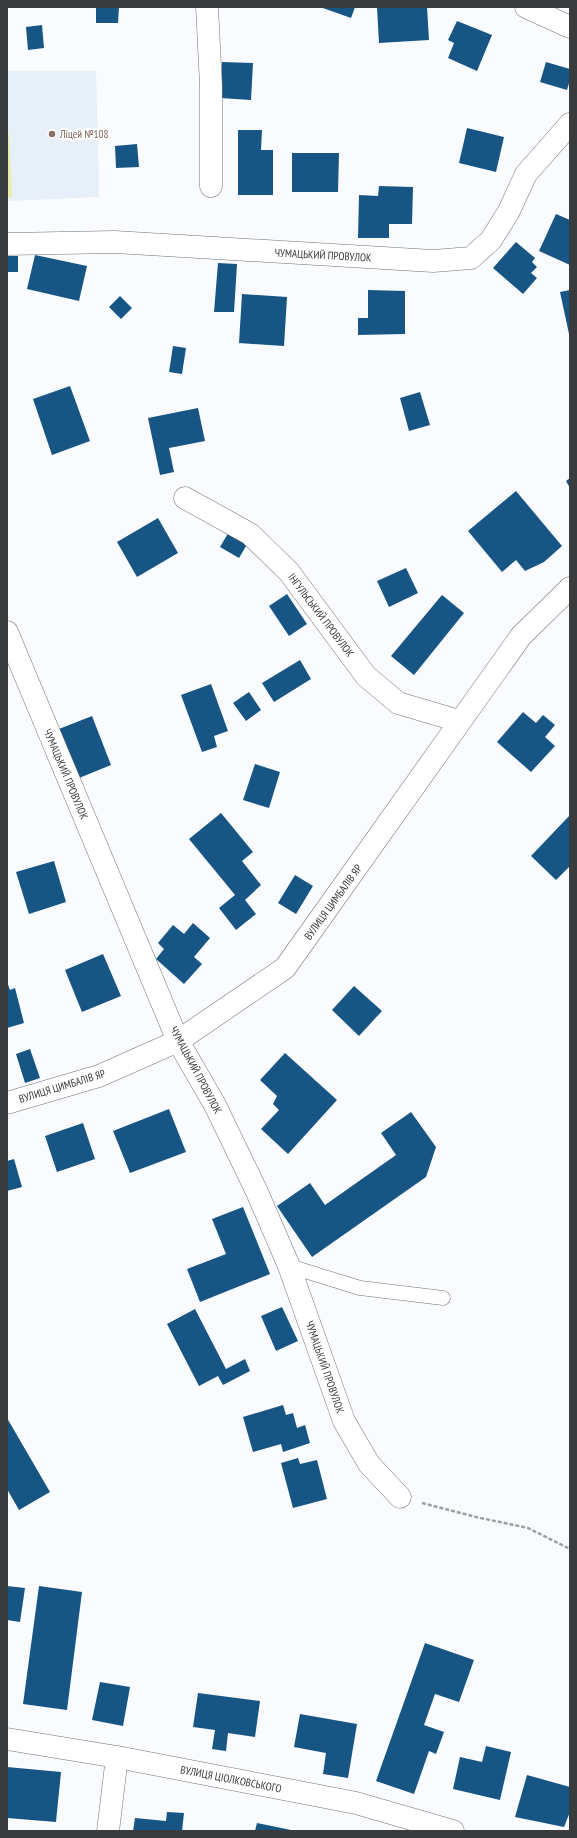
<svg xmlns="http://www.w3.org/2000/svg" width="577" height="1838" font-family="'PT Sans Narrow',sans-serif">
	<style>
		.built { fill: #e7f0f8 }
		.green { fill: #e6eda9 }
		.building { fill: #175585 }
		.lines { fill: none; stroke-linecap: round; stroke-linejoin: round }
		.service-casing { stroke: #707275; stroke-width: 15 }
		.minor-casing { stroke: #707275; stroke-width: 23 }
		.path { stroke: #9ea0a2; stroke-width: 2.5; stroke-dasharray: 4 2; stroke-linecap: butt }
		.service { stroke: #fff; stroke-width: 14 }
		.minor { stroke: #fff; stroke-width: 22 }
		.education-dot { fill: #8d6e63; stroke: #fff; stroke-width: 1.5 }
		.labels { text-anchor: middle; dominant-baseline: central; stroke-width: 4; stroke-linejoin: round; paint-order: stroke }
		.education-label { font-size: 11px; fill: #785e54; stroke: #fff; text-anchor: start }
		.street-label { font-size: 11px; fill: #3a3b3c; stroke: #fff }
	</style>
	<rect width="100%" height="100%" fill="#f9fbfe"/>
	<path class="built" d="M7,71h89l3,126 -92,4z"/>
	<path class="green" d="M7,134h2l3,63h-5z"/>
	<path class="building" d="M96,7h23l-1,16h-22z
		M320,7h35l-4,11z
		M377,7h50l2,33 -50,3z
		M457,21l35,14 -15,36 -29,-13 6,-15 -6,-3z
		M42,25l2,23 -16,2 -2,-23z
		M222,62l31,1 -2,37 -31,-2z
		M546,62l24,7v11l-3,10 -27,-8z
		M467,128l37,9 -8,35 -37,-9z
		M238,130h24l-1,20h12v45h-35z
		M137,144l2,23 -23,1 -1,-22z
		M292,153h47l-1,39h-46z
		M379,186l34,1 -1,37h-23v14h-31l1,-43 19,1z
		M556,214l14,6v45l-31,-14z
		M516,242l19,16 -3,4 5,5 -6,6 6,5 -14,16 -30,-26z
		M35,255l52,11 -8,35 -52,-12z
		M7,256h11v16h-11z
		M218,263l19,1 -3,48h-20z
		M368,290l37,1v43l-47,1v-17h10z
		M570,290v43l-1,1 -9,-42z
		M242,294l45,3 -3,49 -45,-3z
		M120,296l12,12 -11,11 -12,-12z
		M173,346l13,2 -4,26 -13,-2z
		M70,386l20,55 -38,14 -19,-56z
		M420,392l10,33 -21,6 -9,-33z
		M198,408l7,33 -36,7 5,24 -14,3 -12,-57z
		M570,478v10l-4,-7z
		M516,491l46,55 -18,16 -19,9 -9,-11 -14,12 -34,-41z
		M158,518l20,35 -41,24 -20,-35z
		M230,530l19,11 -10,17 -19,-11z
		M406,568l12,25 -29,14 -12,-26z
		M287,594l20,30 -18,12 -20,-30z
		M442,595l22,18 -50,62 -23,-19z
		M300,660l11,19 -37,23 -12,-19z
		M211,684l17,47 -14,5 3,11 -15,5 -21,-57z
		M249,692l12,18 -15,11 -13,-18z
		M523,712l13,11 7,-8 12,10 -10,12 10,9 -24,26 -34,-30z
		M92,716l19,49 -32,13 -20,-49z
		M255,764l25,8 -11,36 -26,-8z
		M221,813l32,39 -11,9 19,24 -16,15 11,14 -20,16 -17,-22 16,-13 -46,-56z
		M570,815v51l-14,14 -25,-24z
		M54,861l12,41 -37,12 -13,-42z
		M295,875l18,11 -17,28 -18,-11z
		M193,923l17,15 -16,19 8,7 -18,20 -28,-25 8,-10 -6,-6 15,-18 11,9z
		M103,954l18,42 -39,16 -17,-42z
		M7,982l3,8 5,-2 9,35 -17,5z
		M354,986l28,25 -23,25 -27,-26z
		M30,1049l10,29 -15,5 -9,-29z
		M285,1053l52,47 -49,54 -27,-25 18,-19 -6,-6 4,-8 -17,-16z
		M169,1109l17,43 -56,21 -17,-42z
		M411,1112l25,35 -10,30 -114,80 -35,-51 33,-23 15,22 71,-50 -15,-22z
		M83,1123l12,36 -38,13 -12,-36z
		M14,1159l8,28 -15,4v-30z
		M243,1207l27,67 -70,28 -13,-33 39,-15 -14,-35z
		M282,1307l16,34 -22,10 -15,-35z
		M195,1309l31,60 19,-10 5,12 -27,14 -5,-9 -19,10 -32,-62z
		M283,1405l3,10 7,-2 4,15 8,-3 5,18 -27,9 -2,-8 -28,8 -10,-35z
		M7,1418l43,74 -31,18 -12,-21z
		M298,1458l2,6 17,-4 10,39 -34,9 -12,-45z
		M7,1586l18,2 -5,34 -13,-2z
		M39,1586l43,6 -15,118 -44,-6z
		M425,1643l49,17 -15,42 -24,-8 -11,31 20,7 -8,22 -7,-3 -15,43 -38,-13z
		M100,1682l30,5 -7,39 -31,-6z
		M198,1693l62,8 -5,36 -27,-4 -2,18 -14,-2 3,-19 -22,-3z
		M300,1714l57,10 -9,54 -25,-4 3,-21 -32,-6z
		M486,1746l25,6 -11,48 -47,-11 7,-32 22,5z
		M7,1767l54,5 -5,50 -49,-4z
		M527,1775l43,12v25l-6,15 -49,-10z
		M167,1812l17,1 -2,18h-49l2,-13 31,3z
		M257,1823l34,7v1h-36z"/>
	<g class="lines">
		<g class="service-casing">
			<path id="service" d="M289,1266l71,22 83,10"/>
		</g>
		<g class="minor-casing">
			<path id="minor" d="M207,7l4,78v101
				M526,7l44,20
				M7,244l108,-2 318,19 38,-3 20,-18 18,-29 17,-37 44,-50
				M185,498l65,36 39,38 77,104 32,27 61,18
				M7,632l171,409 37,64 42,87 32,74 55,155 25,43 31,33
				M7,1103l92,-27 79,-35 107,-73 236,-332 49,-48
				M7,1739l110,18 239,46 97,28
				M108,1831l9,-74"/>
		</g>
		<path class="path" d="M422,1503l54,14 52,11 42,21"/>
		<use href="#service" class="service"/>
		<use href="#minor" class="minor"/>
	</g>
	<circle class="education-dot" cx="52" cy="134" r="4"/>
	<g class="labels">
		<g class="education-label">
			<text x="60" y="134">Ліцей №108</text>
		</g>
		<g class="street-label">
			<text transform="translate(323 255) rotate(3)">ЧУМАЦЬКИЙ ПРОВУЛОК</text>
			<text transform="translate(321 615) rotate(53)">ІНГУЛЬСЬКИЙ ПРОВУЛОК</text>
			<text transform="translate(66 774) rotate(67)">ЧУМАЦЬКИЙ ПРОВУЛОК</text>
			<text transform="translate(333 902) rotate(-54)">ВУЛИЦЯ ЦИМБАЛІВ ЯР</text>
			<text transform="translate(196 1070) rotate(62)">ЧУМАЦЬКИЙ ПРОВУЛОК</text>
			<text transform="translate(62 1086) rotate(-17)">ВУЛИЦЯ ЦИМБАЛІВ ЯР</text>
			<text transform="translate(325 1367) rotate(71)">ЧУМАЦЬКИЙ ПРОВУЛОК</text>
			<text transform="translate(231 1779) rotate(11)">ВУЛИЦЯ ЦІОЛКОВСЬКОГО</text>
		</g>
	</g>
	<rect width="577" height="1838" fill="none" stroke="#3a3b3c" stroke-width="16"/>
</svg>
